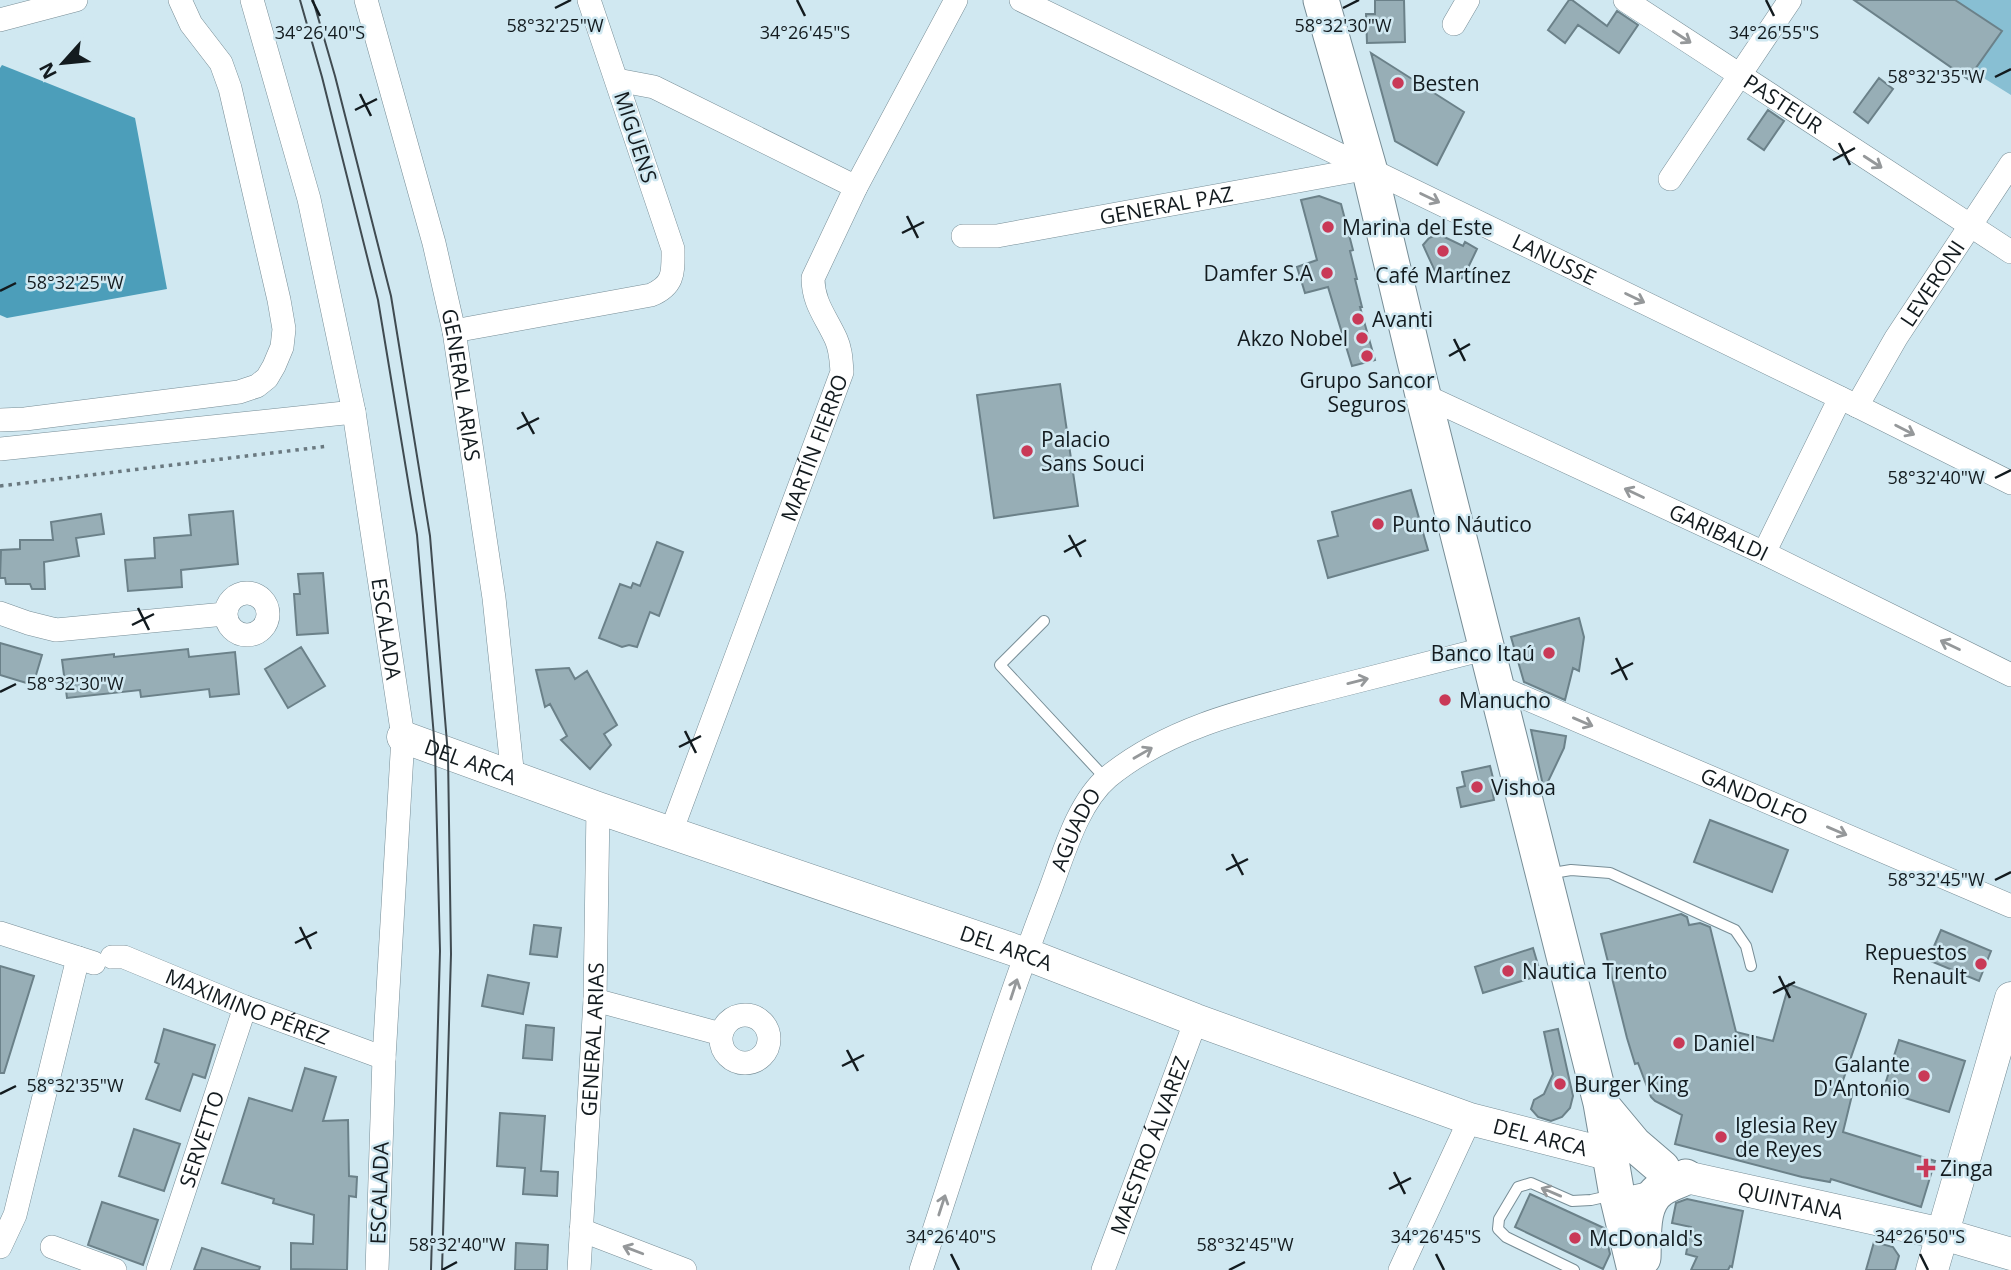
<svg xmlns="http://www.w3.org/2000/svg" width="2011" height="1270" font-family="'Open Sans',sans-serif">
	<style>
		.green { fill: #88bfd3 }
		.water { fill: #4c9eba }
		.building { fill: #97aeb6; stroke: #6b8189; stroke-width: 2 }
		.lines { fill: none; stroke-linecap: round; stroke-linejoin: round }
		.lane-casing { stroke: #778d96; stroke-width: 12 }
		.street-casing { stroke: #778d96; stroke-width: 24 }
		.secondary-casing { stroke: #778d96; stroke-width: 33 }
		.primary-casing { stroke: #778d96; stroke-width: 37 }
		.path { stroke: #6a7980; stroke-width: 3.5; stroke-dasharray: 3.5 5; stroke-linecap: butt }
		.lane { stroke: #fff; stroke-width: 10 }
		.street { stroke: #fff; stroke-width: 23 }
		.secondary { stroke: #fff; stroke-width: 32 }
		.primary { stroke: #fff; stroke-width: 35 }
		.tram { stroke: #404b51; stroke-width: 2 }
		.oneway { stroke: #95989a }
		.ticks { fill: none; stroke: #131b1f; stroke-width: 2.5 }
		.poi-dot { fill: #c93957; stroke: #d0e8f1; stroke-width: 2.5 }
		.labels { text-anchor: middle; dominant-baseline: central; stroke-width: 5; stroke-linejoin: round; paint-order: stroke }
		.poi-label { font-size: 21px; fill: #131b1f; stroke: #d0e8f1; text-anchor: start }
		.street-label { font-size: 21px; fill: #131b1f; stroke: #d0e8f1 }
		.ticks-label { font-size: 18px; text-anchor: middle; fill: #131b1f; stroke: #d0e8f1; stroke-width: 5; stroke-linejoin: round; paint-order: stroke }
	</style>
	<rect width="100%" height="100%" fill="#d0e8f1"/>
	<path class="green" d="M1854,0h157v95l-37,-23 -6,7z"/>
	<path class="water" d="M2,65l133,53 32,171 -160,29 -7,-3v-247z"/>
	<path class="building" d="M1375,0h29l1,42 -38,1 -1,-29h9z
		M1569,0h3l35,26 10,-15 21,14 -19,28 -41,-28 -13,18 -17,-13z
		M1854,0h101l47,31 -34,48z
		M1371,53l93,59 -27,53 -42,-24z
		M1879,78l14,11 -25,34 -14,-11z
		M1768,110l16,11 -20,29 -16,-11z
		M1319,196l22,8 12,46 -3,1 7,28h-2l7,28h-2l15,53 -23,6 -24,-79 -23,6 -8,-26 20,-7 -16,-60z
		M1438,234l25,12 2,-4 12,7 -14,29 -23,4 -17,-37 6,-7z
		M1060,384l18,122 -84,12 -17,-123z
		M1411,490l17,60 -100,28 -10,-37 20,-5 -6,-24z
		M233,511l5,53 -57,6 1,17 -54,4 -3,-31 30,-2 -1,-20 37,-3 -2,-20z
		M101,514l3,20 -28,4 3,18 -35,6 1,27h-13l-2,-5h-24l-1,-6h-5l1,-28 19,-1v-9h33l-2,-18z
		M657,542l26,10 -24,64 -9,-4 -13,35 -8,-2 -7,2 -23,-9 21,-54 11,4 2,-5 7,3z
		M323,573l5,60 -31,2 -3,-41h6l-2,-20z
		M1579,618l5,19 -5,34 -6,-3 -8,32 -41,-18 -13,-45z
		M0,643l42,12 -9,30 -33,-10z
		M301,647l24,39 -37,22 -23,-39z
		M188,649l1,8 46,-5 4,42 -29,3 -1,-8 -68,8 -1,-7 -73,8 -5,-38 52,-6v3z
		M569,668l6,11 12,-8 30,54 -13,9 7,11 -21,24 -29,-29 6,-4 -17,-32 -5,3 -9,-37z
		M1531,730l35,6 -2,12 -20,42z
		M1490,766l4,16 -3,1 3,17 -33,7 -4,-19 8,-2 -3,-14z
		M1710,820l78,30 -16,42 -78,-30z
		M1681,914l6,3 2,8 11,-2 10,4 26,105 37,9 16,-57 77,30 -26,75 13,2 -10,41 92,29 -14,46 -90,-28 -1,3 -28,-5 -127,-33 7,-29 -27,-14 -4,-4 -13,-34 -3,1 -8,-26 -26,-104z
		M534,925l27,3 -4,29 -27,-3z
		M1941,930l50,21 -12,30 -51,-21z
		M1533,948l8,27 -58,18 -8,-26z
		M0,966l34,10 -30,97h-4z
		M488,975l41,8 -6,31 -41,-8z
		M526,1025l28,3 -2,32 -29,-2z
		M164,1029l51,16 -10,33 -12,-4 -13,37 -34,-12 13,-35 -4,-2z
		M1558,1029l15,67 -3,12 -8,9 -11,4 -13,-4 -7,-8 3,-9 10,-6 9,-20 -9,-42z
		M1899,1040l66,21 -16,51 -66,-21z
		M305,1068l31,9 -13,44 25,-1 1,56 8,1 -1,20 -7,-1 -2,74 -56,-1v-26l22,1 1,-29 -41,-12 1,-4 -52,-16 27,-85 43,13z
		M500,1113l45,3 -4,55 17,1 -1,24 -34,-2 2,-26 -28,-2z
		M134,1129l46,15 -16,47 -45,-15z
		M1530,1194l74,34 6,26 -7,15 -88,-42z
		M1687,1199l56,12 -11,56 -2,-1 -2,4h-37l6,-13 -11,-3 5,-27 -19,-4 4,-20z
		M102,1202l56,18 -15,45 -55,-20z
		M1874,1242l19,5 6,9 -4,14h-29z
		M516,1243l32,2 -1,25h-32z
		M202,1248l58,19 -1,3h-65z"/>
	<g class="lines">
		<g class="lane-casing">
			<path id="lane" d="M1044,621l-44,44 106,114
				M1547,874l24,-4 39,3 125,57 11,16 5,20
				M1574,1270l-68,-33 -8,-8 1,-10 19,-32 13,-4 41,18 19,-1 58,-13"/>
		</g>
		<g class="street-casing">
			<g id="street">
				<path id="s1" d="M252,0l57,199 45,213 49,325 -19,321 -7,212"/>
				<path id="s2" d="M366,0l68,243 20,88 40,267 19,180"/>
				<path id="s3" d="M1021,0l836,406 154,77"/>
				<path id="s4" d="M1625,0l386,252"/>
				<path d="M0,20l76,-20"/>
				<path d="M1454,24l14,-24"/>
				<path d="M617,80l37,7 202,100"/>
				<path d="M1670,179l120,-179"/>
				<path id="s5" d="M963,236h34l372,-68"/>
				<path d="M454,331l197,-36c24,-10 22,-24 22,-46l-84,-249"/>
				<path id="s6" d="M1423,395l341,158 247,122"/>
				<path id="s7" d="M1857,406l39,-68 115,-174"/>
				<path d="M0,420l25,-1 214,-27 18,-6 10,-8 7,-12 8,-19 2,-18 -5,-29 -49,-212 -9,-25 -30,-39 -11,-24"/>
				<path d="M0,449l354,-37"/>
				<path d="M1764,553l76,-155"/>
				<circle cx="247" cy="614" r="21"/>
				<path d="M0,613l28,10 28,7 169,-16"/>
				<path id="s8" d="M1497,686l514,220"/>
				<path id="s9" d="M671,832l171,-460c-1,-12 -1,-22 -6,-33 -10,-22 -23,-36 -23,-61l43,-91 100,-187"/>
				<path d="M0,933l94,30"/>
				<path id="s10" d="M112,957h12l121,50 139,51"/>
				<path d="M595,1000l126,34"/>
				<circle cx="745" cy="1039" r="24"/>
				<path d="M581,1230l104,40"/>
				<path d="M0,1247l15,-32 63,-257"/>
				<path d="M52,1247l63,23"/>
				<path id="s11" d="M158,1270l87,-263"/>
				<path id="s12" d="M579,1270l16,-270 3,-192"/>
				<path id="s13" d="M921,1270c41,-124 79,-249 126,-372 15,-38 29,-94 61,-121 61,-50 141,-68 215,-87 55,-14 110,-28 165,-42"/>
				<path id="s14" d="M1103,1270l93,-250"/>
				<path d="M1400,1270l70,-151"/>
			</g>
		</g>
		<g class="secondary-casing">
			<g id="secondary">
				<path id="s15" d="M403,737l195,71 428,146 170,66 274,99 141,36"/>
				<path id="s16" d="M1686,1177l257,57 68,20"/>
				<path d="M1932,1270l79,-272"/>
			</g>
		</g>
		<g class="primary-casing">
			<path id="primary" d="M1321,0l48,168 54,227 178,708 16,92 18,75
				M1604,1108l30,36 28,24
				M1643,1258c1,-22 -3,-55 18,-69 7,-5 17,-8 25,-12"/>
		</g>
		<path class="path" d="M0,486l329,-40"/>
		<use href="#lane" class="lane"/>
		<use href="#street" class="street"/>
		<use href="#secondary" class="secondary"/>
		<use href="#primary" class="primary"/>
		<path class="tram" d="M300,0l22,77 56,223 39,235 18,214 5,202 -9,319
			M313,0l22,76 56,220 39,240 18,219 3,199 -9,316"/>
	</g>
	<defs><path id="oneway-shaft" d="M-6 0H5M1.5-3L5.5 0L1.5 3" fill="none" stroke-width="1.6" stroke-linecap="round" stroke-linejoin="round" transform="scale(1.75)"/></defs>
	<g class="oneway">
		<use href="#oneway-shaft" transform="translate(1682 37) rotate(33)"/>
		<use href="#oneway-shaft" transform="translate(1873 162) rotate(33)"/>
		<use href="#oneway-shaft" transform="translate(1430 198) rotate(26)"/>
		<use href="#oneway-shaft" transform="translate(1635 298) rotate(26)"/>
		<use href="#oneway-shaft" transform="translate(1905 430) rotate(27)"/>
		<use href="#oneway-shaft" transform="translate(1634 493) rotate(-155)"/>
		<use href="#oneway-shaft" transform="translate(1950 645) rotate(-154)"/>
		<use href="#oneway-shaft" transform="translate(1358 681) rotate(-14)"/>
		<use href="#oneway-shaft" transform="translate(1583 722) rotate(23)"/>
		<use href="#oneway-shaft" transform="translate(1143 753) rotate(-30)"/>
		<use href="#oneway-shaft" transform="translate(1837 831) rotate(23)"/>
		<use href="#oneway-shaft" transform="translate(1014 989) rotate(-72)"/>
		<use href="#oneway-shaft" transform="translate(1551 1192) rotate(-157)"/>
		<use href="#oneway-shaft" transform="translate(942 1205) rotate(-72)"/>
		<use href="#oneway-shaft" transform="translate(633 1250) rotate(-159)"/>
	</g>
	<path class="ticks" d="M312,0l8,16M797,0l8,16M1766,0l8,16M555,8l16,-8M1343,8l16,-8M1995,77l16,-8M360,94l11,22M355,110l22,-11M1839,143l11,22M1833,160l22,-12M907,216l11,22M902,233l22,-11M0,291l16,-8M1454,339l11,22M1449,356l21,-12M522,412l12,22M517,429l22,-11M1995,478l16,-8M1069,535l12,22M1064,552l22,-12M138,608l11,22M132,625l22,-11M1616,658l11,22M1611,674l22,-11M0,692l16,-8M685,731l11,22M679,747l22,-11M1232,854l11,21M1226,870l22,-11M1995,880l16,-8M300,927l11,22M295,943l22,-11M1779,976l11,22M1773,993l22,-11M847,1050l11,21M842,1066l22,-11M0,1094l16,-8M1394,1172l11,22M1389,1189l22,-11M951,1254l8,16M1436,1254l8,16M1920,1254l8,16M442,1270l15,-8M1229,1270l16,-8"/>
	<g class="poi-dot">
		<circle cx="1398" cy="83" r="7"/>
		<circle cx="1328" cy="227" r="7"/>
		<circle cx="1443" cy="251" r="7"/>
		<circle cx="1327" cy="273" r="7"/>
		<circle cx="1358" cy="319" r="7"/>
		<circle cx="1362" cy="338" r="7"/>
		<circle cx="1367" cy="356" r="7"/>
		<circle cx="1027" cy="451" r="7"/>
		<circle cx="1378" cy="524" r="7"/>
		<circle cx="1549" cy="653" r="7"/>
		<circle cx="1445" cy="700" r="7"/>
		<circle cx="1477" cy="787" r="7"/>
		<circle cx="1981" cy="964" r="7"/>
		<circle cx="1508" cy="971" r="7"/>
		<circle cx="1679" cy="1043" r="7"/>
		<circle cx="1924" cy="1076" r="7"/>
		<circle cx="1560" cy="1084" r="7"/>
		<circle cx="1721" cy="1137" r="7"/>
		<path d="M1922.5 1157.5h7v7h7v7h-7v7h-7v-7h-7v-7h7z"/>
		<circle cx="1575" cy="1238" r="7"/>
	</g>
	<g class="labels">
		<g class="poi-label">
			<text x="1412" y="83">Besten</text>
			<text x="1342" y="227">Marina del Este</text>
			<text x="1313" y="273" text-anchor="end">Damfer S.A</text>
			<text x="1443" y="275" text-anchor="middle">Café Martínez</text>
			<text x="1372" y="319">Avanti</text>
			<text x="1348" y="338" text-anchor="end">Akzo Nobel</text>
			<text x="1367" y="380" text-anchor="middle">Grupo Sancor<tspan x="1367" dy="24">Seguros</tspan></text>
			<text x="1041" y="439">Palacio<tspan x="1041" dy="24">Sans Souci</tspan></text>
			<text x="1392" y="524">Punto Náutico</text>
			<text x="1535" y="653" text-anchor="end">Banco Itaú</text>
			<text x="1459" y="700">Manucho</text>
			<text x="1491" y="787">Vishoa</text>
			<text x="1967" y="952" text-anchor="end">Repuestos<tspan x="1967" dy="24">Renault</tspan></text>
			<text x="1522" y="971">Nautica Trento</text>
			<text x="1693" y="1043">Daniel</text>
			<text x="1910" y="1064" text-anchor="end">Galante<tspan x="1910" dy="24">D'Antonio</tspan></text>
			<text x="1574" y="1084">Burger King</text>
			<text x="1735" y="1125">Iglesia Rey<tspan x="1735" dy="24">de Reyes</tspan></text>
			<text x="1940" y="1168">Zinga</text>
			<text x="1589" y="1238">McDonald's</text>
		</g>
		<g class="street-label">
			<text stroke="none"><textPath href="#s4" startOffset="189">PASTEUR</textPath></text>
			<text transform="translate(636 137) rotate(72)">MIGUENS</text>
			<text stroke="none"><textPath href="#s5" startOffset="206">GENERAL PAZ</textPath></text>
			<text stroke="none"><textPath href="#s3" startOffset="593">LANUSSE</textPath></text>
			<text stroke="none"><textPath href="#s7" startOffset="144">LEVERONI</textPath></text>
			<text stroke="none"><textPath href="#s2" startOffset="397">GENERAL ARIAS</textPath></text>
			<text stroke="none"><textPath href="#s9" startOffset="410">MARTÍN FIERRO</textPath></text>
			<text stroke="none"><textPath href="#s6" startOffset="326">GARIBALDI</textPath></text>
			<text stroke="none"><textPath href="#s1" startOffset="644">ESCALADA</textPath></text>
			<text stroke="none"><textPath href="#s15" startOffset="72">DEL ARCA</textPath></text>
			<text stroke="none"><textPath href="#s8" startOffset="280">GANDOLFO</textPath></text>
			<text stroke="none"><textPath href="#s13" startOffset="467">AGUADO</textPath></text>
			<text stroke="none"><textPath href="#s15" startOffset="639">DEL ARCA</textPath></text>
			<text stroke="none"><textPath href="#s10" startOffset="145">MAXIMINO PÉREZ</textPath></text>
			<text stroke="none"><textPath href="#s12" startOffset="231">GENERAL ARIAS</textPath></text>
			<text stroke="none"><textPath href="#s15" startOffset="1206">DEL ARCA</textPath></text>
			<text stroke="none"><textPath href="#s11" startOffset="138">SERVETTO</textPath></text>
			<text stroke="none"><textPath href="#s14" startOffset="133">MAESTRO ÁLVAREZ</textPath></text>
			<text transform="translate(379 1193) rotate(-88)">ESCALADA</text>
			<text stroke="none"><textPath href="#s16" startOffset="107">QUINTANA</textPath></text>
		</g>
	</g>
	<g class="ticks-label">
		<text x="555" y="32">58°32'25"W</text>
		<text x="1343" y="32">58°32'30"W</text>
		<text x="320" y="39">34°26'40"S</text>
		<text x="805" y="39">34°26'45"S</text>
		<text x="1774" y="39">34°26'55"S</text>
		<text x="1936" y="83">58°32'35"W</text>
		<text x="75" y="289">58°32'25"W</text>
		<text x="1936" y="484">58°32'40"W</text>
		<text x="75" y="690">58°32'30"W</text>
		<text x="1936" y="886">58°32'45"W</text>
		<text x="75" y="1092">58°32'35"W</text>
		<text x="951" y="1243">34°26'40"S</text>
		<text x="1436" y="1243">34°26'45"S</text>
		<text x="1920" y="1243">34°26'50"S</text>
		<text x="457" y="1251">58°32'40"W</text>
		<text x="1245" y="1251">58°32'45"W</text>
	</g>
	<g transform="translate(63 63) rotate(243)" stroke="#d0e8f1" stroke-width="5" paint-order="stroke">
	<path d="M0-5L12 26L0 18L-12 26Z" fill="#131b1f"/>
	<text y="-10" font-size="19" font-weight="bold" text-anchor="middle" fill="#131b1f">N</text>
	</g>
</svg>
